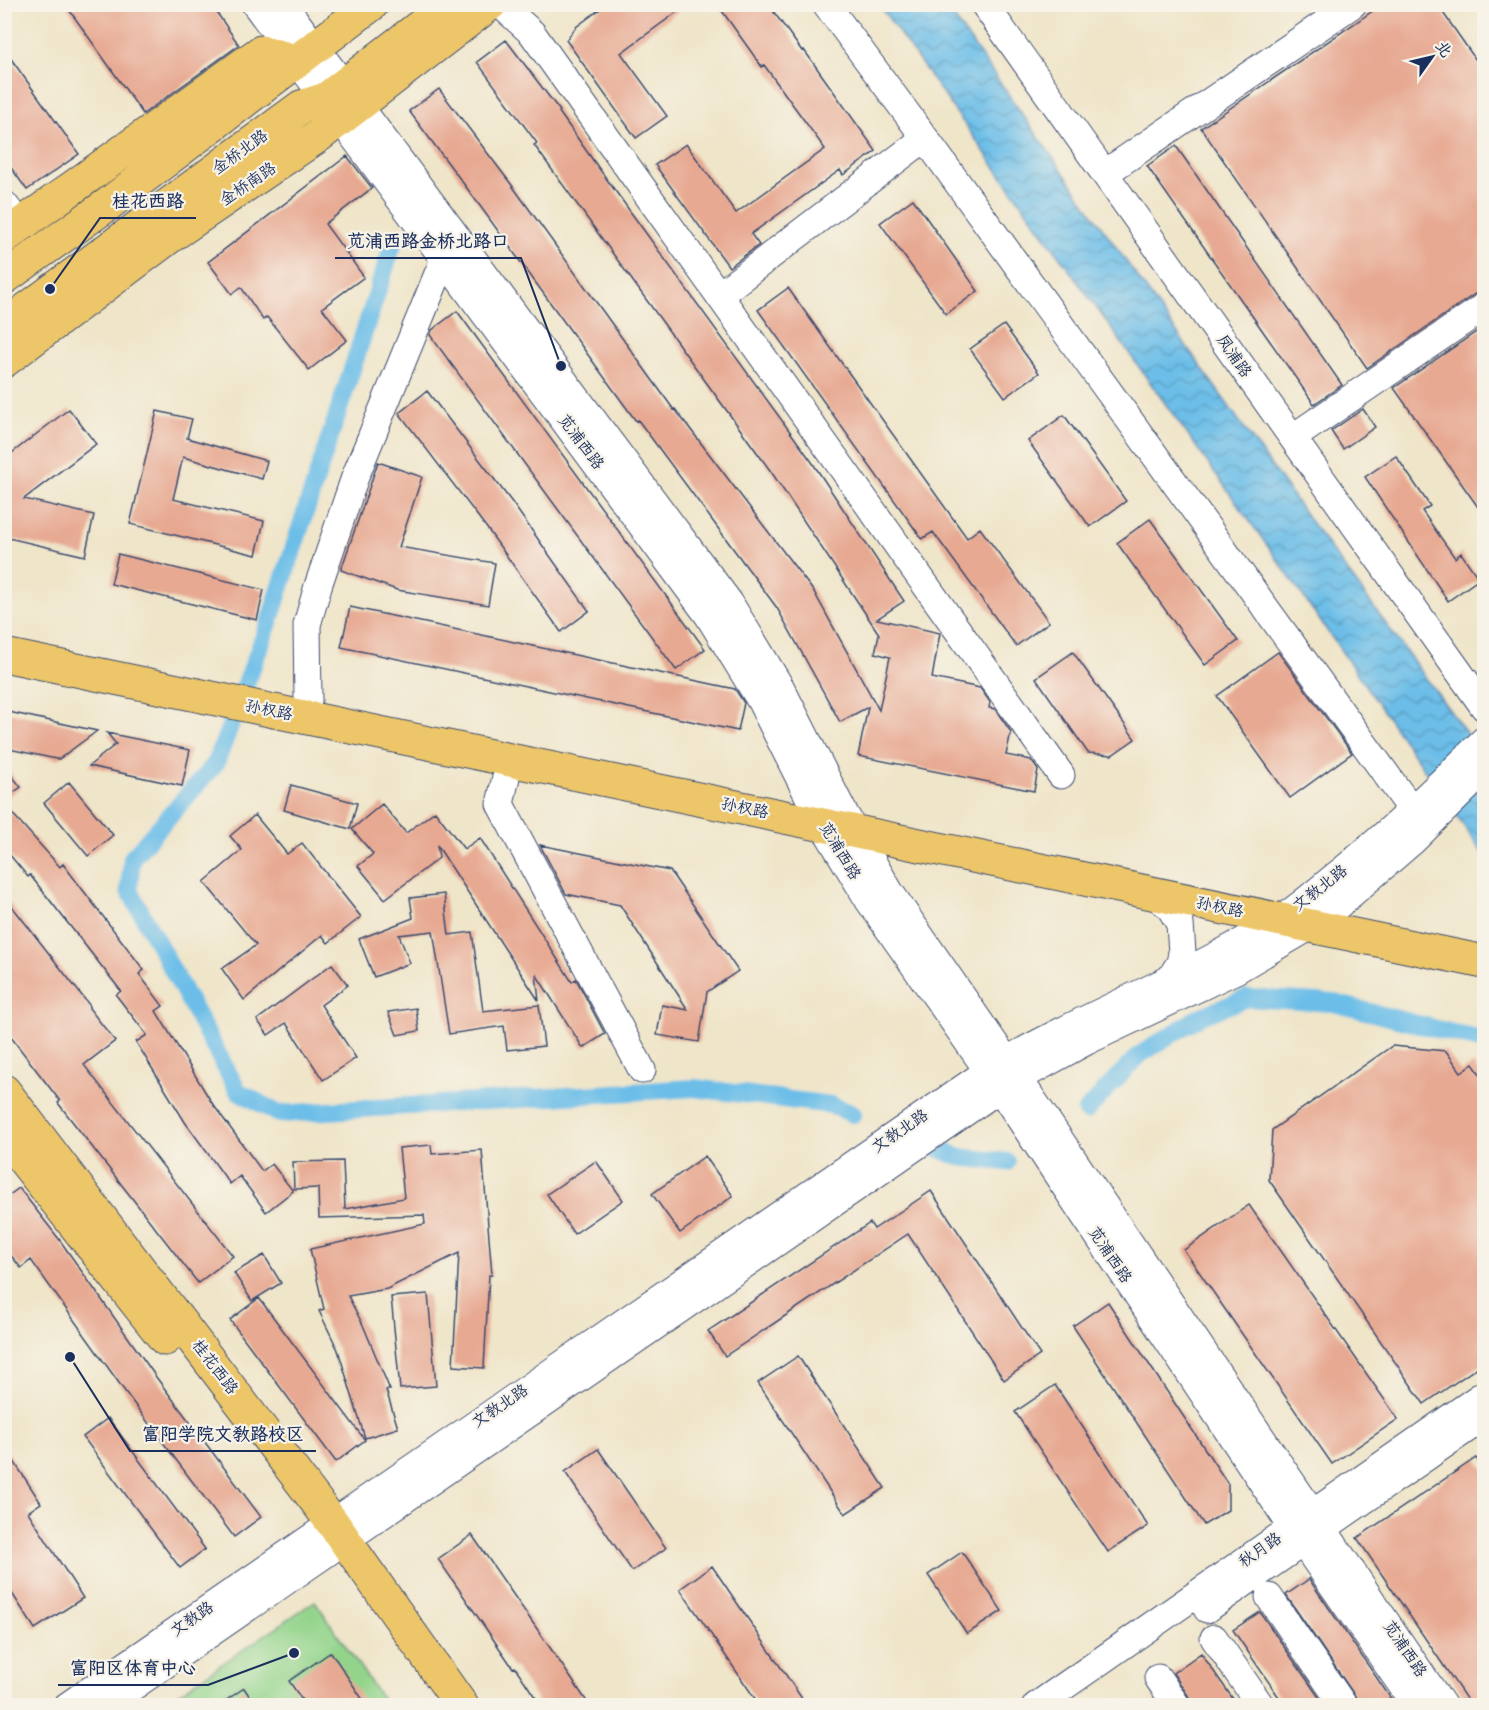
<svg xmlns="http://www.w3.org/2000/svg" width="1489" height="1710" font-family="Pangolin,'LXGW WenKai TC',sans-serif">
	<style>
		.grass { fill: #93d48b; stroke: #578274; stroke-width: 1.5 }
		.water { fill: url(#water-waves); stroke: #4476a3; stroke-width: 1.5 }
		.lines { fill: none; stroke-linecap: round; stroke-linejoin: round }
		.canal { stroke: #6cbee8; stroke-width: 18 }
		.building { fill: #e7a992 }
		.minor-casing { stroke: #3b4a6e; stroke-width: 29 }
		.major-casing { stroke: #3b4a6e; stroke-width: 35 }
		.minor { stroke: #fff; stroke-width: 27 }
		.major { stroke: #ecc669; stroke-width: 33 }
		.labels { text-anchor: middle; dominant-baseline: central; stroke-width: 4.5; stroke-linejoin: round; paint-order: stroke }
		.street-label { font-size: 16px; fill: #1b2f5e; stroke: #f7f3e8 }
		.leader { fill: none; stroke: #1b2f5e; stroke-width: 2 }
		.callout-dot { fill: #1b2f5e; stroke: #f7f3e8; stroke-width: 2 }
		.callout-label { font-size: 18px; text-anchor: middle; font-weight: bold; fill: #1b2f5e; stroke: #f7f3e8; stroke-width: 4.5; stroke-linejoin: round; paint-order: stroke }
	</style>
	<defs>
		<pattern id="water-waves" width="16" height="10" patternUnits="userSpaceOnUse" patternTransform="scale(1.5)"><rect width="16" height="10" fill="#6cbee8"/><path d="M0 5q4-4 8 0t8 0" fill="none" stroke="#589bbf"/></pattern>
	</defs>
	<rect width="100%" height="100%" fill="#f7f3e8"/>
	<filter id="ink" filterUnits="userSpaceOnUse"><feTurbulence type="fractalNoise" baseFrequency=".0167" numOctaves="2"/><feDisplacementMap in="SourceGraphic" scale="12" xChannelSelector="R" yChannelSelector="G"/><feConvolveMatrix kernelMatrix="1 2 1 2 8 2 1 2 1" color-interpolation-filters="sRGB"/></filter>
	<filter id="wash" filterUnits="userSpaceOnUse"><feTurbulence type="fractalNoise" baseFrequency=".008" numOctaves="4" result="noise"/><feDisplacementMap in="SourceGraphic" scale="24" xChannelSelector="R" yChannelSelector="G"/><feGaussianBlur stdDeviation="1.35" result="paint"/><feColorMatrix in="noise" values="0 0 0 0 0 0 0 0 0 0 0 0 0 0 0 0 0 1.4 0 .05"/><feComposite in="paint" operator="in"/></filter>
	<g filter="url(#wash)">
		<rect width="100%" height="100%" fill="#efe5c9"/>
		<path class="grass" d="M315,1601l71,104 -226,1z"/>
		<path class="water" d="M879,5h66l360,509 179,243v98l-205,-293z"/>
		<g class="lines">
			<path class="canal" d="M392,247l-122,373 -54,143 -84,95 -3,32 109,201 41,23 415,-26 137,17 22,9
				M1086,1111l52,-55 61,-39 48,-19 87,5 150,38
				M930,1145l29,12 48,5"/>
		</g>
		<g id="blocks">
			<path class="building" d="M65,4h146l28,41 -96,69z
				M607,4h81l-67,49 46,63 -31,22 -70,-98 10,-13z
				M717,4h51l34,47 2,-1 72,101 -33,24 -3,-5 -89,64 8,11 -30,22 -74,-102 31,-21 50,69 89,-64 -61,-84 -2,2z
				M1383,4h54l48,69v219l-10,2 -108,74 -166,-240z
				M506,40l54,71 -1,1 36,51 217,299 92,139 -27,18 63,14 -8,45 48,10 10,14 -1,6 6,1 16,23 -5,23 25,5 7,10 -4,21 -176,-35 10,-49 -28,15 -63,-114 -139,-188 -2,1 -164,-226 -63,-84 30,-22 72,95 163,226 1,-1 139,183 65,118 11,-53 -15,-4 4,-19 -107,-161 -238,-328 3,-2 -60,-81z
				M4,49l75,105 -52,36 -23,-32z
				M1176,146l166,239 -28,19 -167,-238z
				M347,156l25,32 -47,36 39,53 -42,31 25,32 -38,30 -42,-53 -4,3 -22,-33 -9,7 -24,-32z
				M913,199l65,92 -32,23 -66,-91z
				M788,288l179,250 13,-10 69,94 -33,24 -83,-114 -11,7 -164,-229z
				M457,311l248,338 -29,21 -246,-335 2,-5z
				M1004,325l35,48 -34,24 -35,-48z
				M1485,326v191l-91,-129z
				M427,391l84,110 78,110 -28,21 -75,-105 -87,-114z
				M69,409l27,35 -72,55 70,16 -9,41 -81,-19v-78z
				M1363,409l12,18 -32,22 -12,-18z
				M157,411l35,8 -5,19 80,23 -5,18 -79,-22 -10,42 91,22 -8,34 -126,-31z
				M1064,415l62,86 -36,26 -62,-86z
				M1396,456l34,50 -8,5 33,47 6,-5 18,26 -31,22 -83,-124z
				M378,462l44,15 -23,70 96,16 -7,42 -91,-15 -56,-20z
				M1150,519l88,122 -33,24 -88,-122z
				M118,554l146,36 -7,30 -146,-36z
				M350,607l385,82 9,14 -6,28 -397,-84z
				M1073,652l62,87 -23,16 -24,-2 -52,-75z
				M1278,652l74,101 -62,45 -73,-102z
				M4,711l93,20 -38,28h-3l-52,-11z
				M107,733l83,17 -8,36 -93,-20 27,-22z
				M4,766l17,21 -17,12z
				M69,782l44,53 -25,21 -44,-53z
				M291,785l66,18 -7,26 -66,-19z
				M4,804l56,63 3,-3 81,106 -5,4 24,32 -7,5 56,92 50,68 10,-7 21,27 -27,21 -26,-36 -10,8 -45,-62 -49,-80 11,-7 -31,-40 5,-4 -91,-116 -2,2 -24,-29z
				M382,804l24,29 29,-22 29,38 16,-11 92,144 4,-3 29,55 -22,14 -47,-74 3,27 -102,-156 2,13 -54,41 -27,-33 15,-12 -21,-25z
				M255,815l32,39 15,-11 59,74 -33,26 -6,-8 -78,65 -22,-31 34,-24 -52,-63 38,-32 -12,-14z
				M540,845l130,26 68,100 -31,21 -8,50 -42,-7 5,-30 26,5 -68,-105 -54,-11z
				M444,894l5,41 23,-3 11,79 56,-6 5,41 -37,4 -3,-24 -55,8 -16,-103 -34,4 11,28 -36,14 -15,-38 54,-21 -3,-20z
				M4,896l86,110 -1,2 26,33 -31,24 149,191 -35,27 -140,-180 2,-2 -56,-73z
				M332,964l16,21 -27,20 35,53 -33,22 -37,-57 -18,12 -11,-15z
				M416,1008l3,23 -22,4 -9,-23z
				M1392,1046l54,5 15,21 12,-8 12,17v281l-61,42 -155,-224 3,-50z
				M431,1145l1,9 50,-4 10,125h-3l-5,93 -31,-2 6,-113 -72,36 -39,7 15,29 27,65h-4l12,38 -33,10 -27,-88 -19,-39 5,-2 -14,-60 115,-25 -1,-9 -105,3 -1,-30 -24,1 -1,-27 50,-1 2,48 59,-11 -5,-50z
				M705,1156l28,40 -53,37 -28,-39z
				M596,1161l27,39 -49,34 -27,-40z
				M19,1188l40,51 97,138 105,140 -27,20 -105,-140 -98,-137 -10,8 -17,-21v-48z
				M931,1191l109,164 -36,25 -96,-146 -183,122 -17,-25 162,-108 4,6z
				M1249,1205l149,214 -66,45 -148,-214z
				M264,1255l17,28 -29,18 -18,-28z
				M428,1294l8,92 -36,3 -9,-92z
				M259,1298l106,142 -29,22 -106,-142z
				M1108,1302l120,182v26l-24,15 -131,-199z
				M798,1356l87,132 -40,26 -87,-131z
				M1055,1385l93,141 -40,26 -93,-140z
				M108,1418l97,131 -25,19 -97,-131z
				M4,1446l37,57 -13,9 55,86 -48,31 -31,-48z
				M598,1449l68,99 -34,23 -67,-99z
				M1476,1458l9,13v235h-14l-114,-168z
				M472,1535l90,130 28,41h-49l-26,-39 -2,1 -75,-109z
				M962,1552l40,59 -35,23 -39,-59z
				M712,1566l95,140h-47l-80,-117z
				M1309,1579l87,127h-35l-2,-4 -73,-107z
				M1260,1612l65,94h-40l-52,-76z
				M331,1652l36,54h-61l-17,-25z
				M1201,1653l37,53h-43l-22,-33z
				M244,1688l12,18h-38z"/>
		</g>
	</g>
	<g filter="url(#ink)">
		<use href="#blocks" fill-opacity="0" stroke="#3b4a6e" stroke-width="1.5"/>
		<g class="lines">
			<g class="minor-casing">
				<path id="minor" d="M255,4l453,611 52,85 63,125 46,76 119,170 304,456 124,179
					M283,4l446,598 52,86 61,121 48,83 116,168 437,646
					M500,4l32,29 529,742
					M826,4l99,134 487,672
					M984,4l500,703
					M1117,165l236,-161
					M4,204l16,21
					M719,295l206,-157
					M1304,430l180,-123
					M308,700l-1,-75 11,-39 37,-109 89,-218
					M510,759l-10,45 142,266
					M1152,893l17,13 11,18 2,29 -2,10 -10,16
					M1269,1597l75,109
					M1207,1609l277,-192
					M1214,1638l47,68
					M1158,1678l19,28
					M67,1706l921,-635c94,-56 198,-93 291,-151 19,-12 37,-28 54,-42 54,-43 103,-90 151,-138
					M105,1706l894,-617 88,-48 149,-71 75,-44 23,-17 80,-69 70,-69
					M1036,1706l448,-312"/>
			</g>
			<g class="major-casing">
				<path id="major" d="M4,237l257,-185 35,9
					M4,278l103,-73 265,-201
					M4,326l297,-219 25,-8 123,-95
					M4,361l168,-126 149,-101 169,-130
					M4,655l1480,307
					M4,1091l328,431 130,184
					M4,1135l161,204"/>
			</g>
			<use href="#minor" class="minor"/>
			<use href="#major" class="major"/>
		</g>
	</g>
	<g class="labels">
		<g class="street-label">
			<text transform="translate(240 152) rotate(-36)">金桥北路</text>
			<text transform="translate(248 184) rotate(-34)">金桥南路</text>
			<text transform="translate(1234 356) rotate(55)">凤浦路</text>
			<text transform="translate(581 442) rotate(53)">苋浦西路</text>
			<text transform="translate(269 710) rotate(12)">孙权路</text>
			<text transform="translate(745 808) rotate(12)">孙权路</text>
			<text transform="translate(840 851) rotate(59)">苋浦西路</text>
			<text transform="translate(1320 888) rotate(-38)">文教北路</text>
			<text transform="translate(1220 907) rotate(12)">孙权路</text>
			<text transform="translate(900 1131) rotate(-34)">文教北路</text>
			<text transform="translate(1110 1255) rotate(56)">苋浦西路</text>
			<text transform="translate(215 1367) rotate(53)">桂花西路</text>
			<text transform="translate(500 1406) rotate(-34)">文教北路</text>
			<text transform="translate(1260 1550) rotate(-35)">秋月路</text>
			<text transform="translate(192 1619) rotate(-35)">文教路</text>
			<text transform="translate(1405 1649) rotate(56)">苋浦西路</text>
		</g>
	</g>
	<path class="leader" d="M50 289L100 218H196M561 366L521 258H335M70 1357L130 1451H316M294 1653L208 1685H58"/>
	<g class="callout-dot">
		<circle cx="50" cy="289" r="6"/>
		<circle cx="561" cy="366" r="6"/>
		<circle cx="70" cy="1357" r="6"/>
		<circle cx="294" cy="1653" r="6"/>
	</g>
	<g class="callout-label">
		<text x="148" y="207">桂花西路</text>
		<text x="428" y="247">苋浦西路金桥北路口</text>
		<text x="223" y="1440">富阳学院文教路校区</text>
		<text x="133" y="1674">富阳区体育中心</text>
	</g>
	<rect width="1489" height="1710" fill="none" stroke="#f7f3e8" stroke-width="24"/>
	<g transform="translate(1432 57) rotate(56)" stroke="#f7f3e8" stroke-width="4.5" paint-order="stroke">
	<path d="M0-4.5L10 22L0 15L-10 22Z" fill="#1b2f5e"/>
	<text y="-9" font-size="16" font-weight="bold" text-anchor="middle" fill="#1b2f5e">北</text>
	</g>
</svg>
